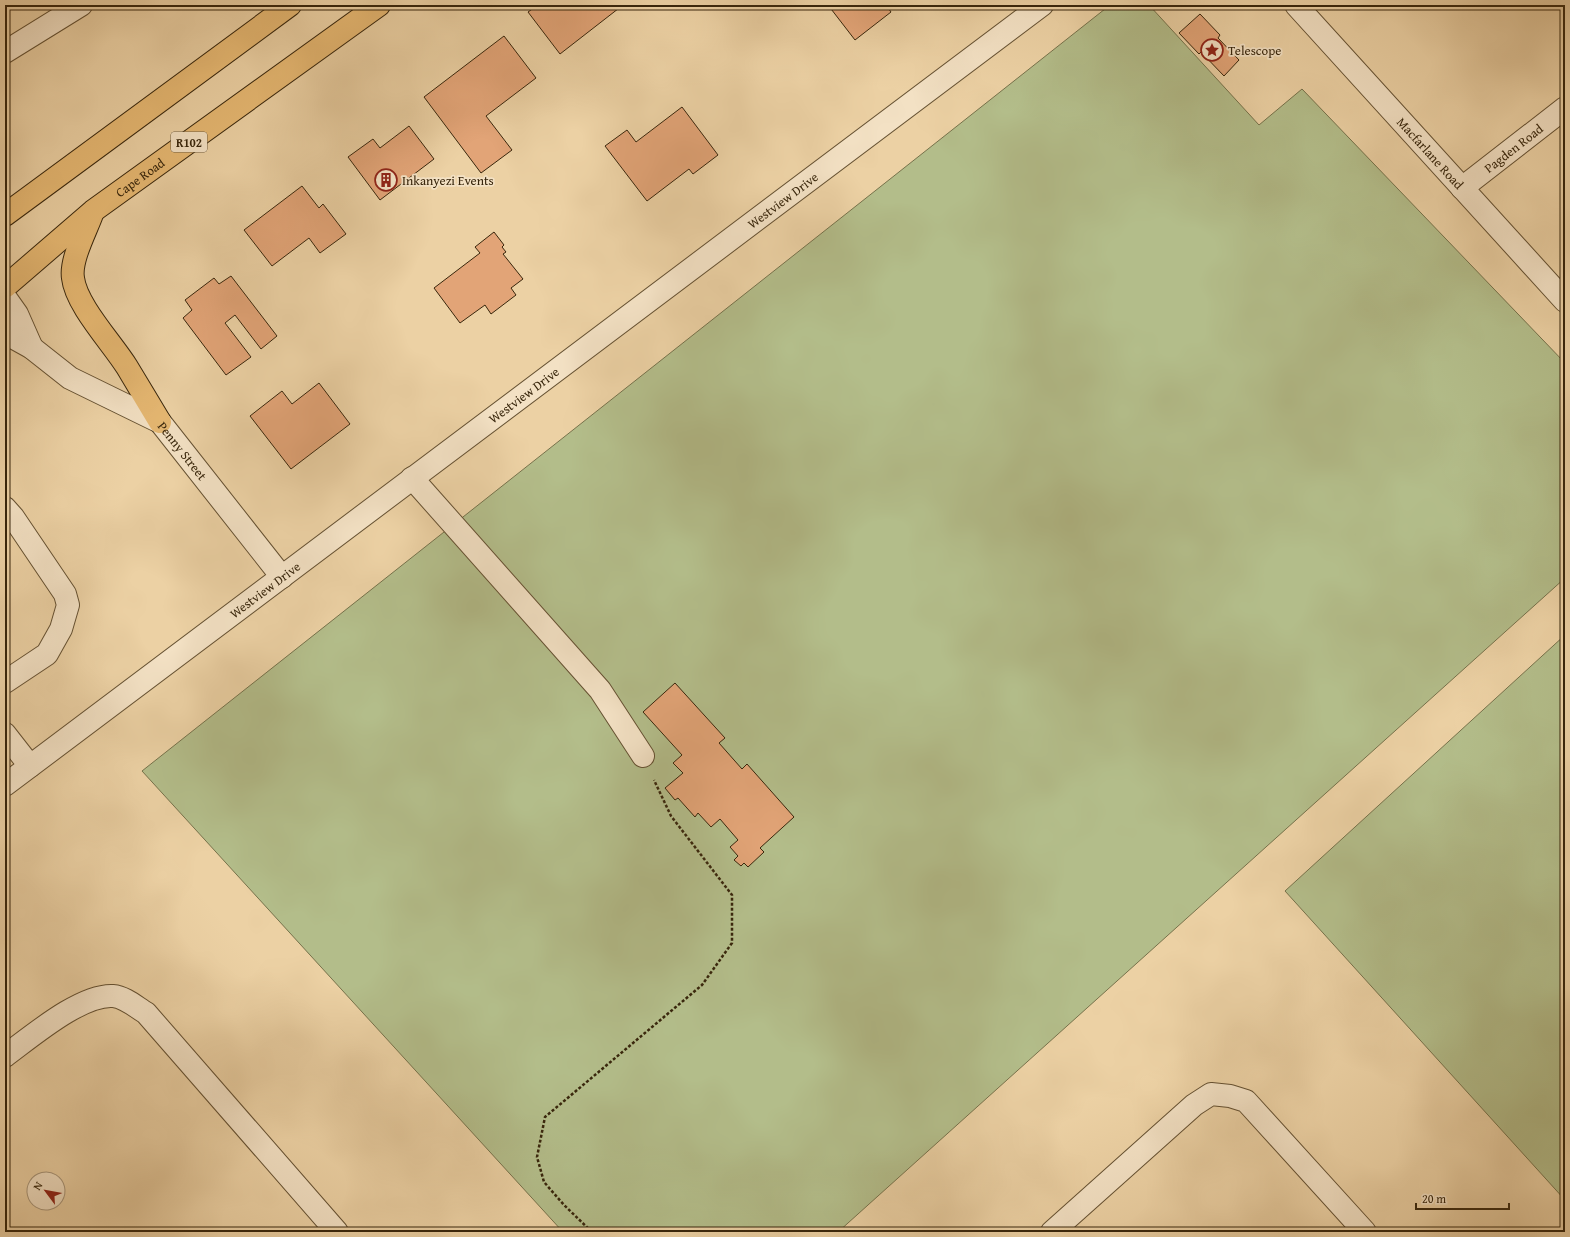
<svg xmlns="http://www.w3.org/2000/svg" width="1570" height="1237" font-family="'Gentium Book Plus',serif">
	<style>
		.green { fill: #b3bd8a; stroke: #76724b }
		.building { fill: #e2a477; stroke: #38260c }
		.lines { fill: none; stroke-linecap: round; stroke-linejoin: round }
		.minor-casing { stroke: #655132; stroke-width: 24 }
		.major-casing { stroke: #38260c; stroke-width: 24 }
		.path { stroke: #38260c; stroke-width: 2.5; stroke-dasharray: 3 2; stroke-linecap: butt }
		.minor { stroke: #f3e1c4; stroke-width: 22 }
		.major { stroke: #e6b872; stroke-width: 22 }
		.labels { text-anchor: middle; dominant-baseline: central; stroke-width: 3.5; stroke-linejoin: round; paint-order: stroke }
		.shield { fill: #f3e1c4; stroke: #705e43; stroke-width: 1 }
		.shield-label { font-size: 12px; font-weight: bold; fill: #38260c }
		.poi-label { font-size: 13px; fill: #38260c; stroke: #f3e1c4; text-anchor: start }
		.street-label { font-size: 13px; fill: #38260c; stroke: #f3e1c4 }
	</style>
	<rect width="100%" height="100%" fill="#ecd1a4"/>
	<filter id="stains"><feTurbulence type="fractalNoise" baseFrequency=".005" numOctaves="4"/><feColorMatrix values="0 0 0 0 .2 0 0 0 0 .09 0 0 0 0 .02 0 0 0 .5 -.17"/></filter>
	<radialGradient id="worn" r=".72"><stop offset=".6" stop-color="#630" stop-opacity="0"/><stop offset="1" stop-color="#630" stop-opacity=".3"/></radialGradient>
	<path class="green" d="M1110,5h39l110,120 43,-36 263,274v215l-727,654h-275l-421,-461z
		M1565,635v565l-280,-309z"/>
	<path class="building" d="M538,5h85l-63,49 -32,-42z
		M828,5h58l5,7 -36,28z
		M1200,14l20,21 -2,3 21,22 -15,16 -23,-24 -2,2 -20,-21z
		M504,36l32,42 -50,38 26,34 -31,23 -57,-76z
		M682,107l36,48 -25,19 -4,-5 -42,32 -42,-55 22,-16 9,12z
		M409,126l25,33 -54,41 -32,-43 25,-18 7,9z
		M302,186l17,22 4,-4 23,30 -26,19 -11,-15 -37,28 -28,-36z
		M494,232l10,13 -2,2 4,5 -3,2 20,25 -12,9 5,7 -25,19 -6,-9 -25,18 -26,-35 46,-35 -5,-6z
		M231,276l46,60 -16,13 -26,-34 -10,8 26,34 -25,18 -43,-57 9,-8 -7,-10 29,-22 5,6z
		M319,383l31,41 -59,45 -41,-53 32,-25 10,13z
		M675,683l50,55 -6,5 23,26 5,-5 47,53 -34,31 4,4 -16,15 -4,-4 -3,3 -7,-6 4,-4 -8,-9 8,-7 -18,-21 -9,8 -13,-14 -3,4 -17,-19 -3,2 -10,-12 18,-15 -10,-10 9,-8 -39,-43z"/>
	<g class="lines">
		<g class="minor-casing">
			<g id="minor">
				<path id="s1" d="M1296,5l269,296"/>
				<path d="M5,52l76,-47"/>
				<path id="s2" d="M1462,188l103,-80"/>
				<path d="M5,297l12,17 15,34"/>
				<path id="s3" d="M5,333l27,15 38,30 90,44 122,155"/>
				<path d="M412,478l188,212 43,66"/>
				<path d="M5,508l8,9 52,77 3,11 -7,24 -14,25 -42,28"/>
				<path d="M5,734l25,32"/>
				<path id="s4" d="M5,785l1037,-780"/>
				<path d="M5,1056c26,-19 76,-62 108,-60 12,1 23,11 33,17l191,219"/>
				<path d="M1052,1232l142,-127 17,-11 19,2 16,5 119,131"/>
			</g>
		</g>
		<g class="major-casing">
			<g id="major">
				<path d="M92,214c-6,17 -22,46 -19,64 3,27 39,65 54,89 11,18 22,37 33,55"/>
				<path d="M5,215l285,-210"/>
				<path id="s5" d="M5,287l88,-76 286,-206"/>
			</g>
		</g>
		<path class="path" d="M592,1232l-28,-27 -20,-23 -7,-25 8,-40 157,-132 30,-42v-48l-61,-79 -17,-36"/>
		<use href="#minor" class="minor"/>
		<use href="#major" class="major"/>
	</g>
	<defs>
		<g id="sight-ring" transform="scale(1.15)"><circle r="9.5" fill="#f3e1c4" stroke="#8f2418" stroke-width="1.5"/><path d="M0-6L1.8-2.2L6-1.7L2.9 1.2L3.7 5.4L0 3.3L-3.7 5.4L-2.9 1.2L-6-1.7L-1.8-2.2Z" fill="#8f2418"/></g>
		<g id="building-ring" transform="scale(1.15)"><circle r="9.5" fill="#f3e1c4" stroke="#8f2418" stroke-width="1.5"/><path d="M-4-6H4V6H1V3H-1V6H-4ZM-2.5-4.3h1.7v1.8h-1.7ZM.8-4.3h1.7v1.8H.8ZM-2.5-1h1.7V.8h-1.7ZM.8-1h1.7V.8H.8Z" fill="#8f2418"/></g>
	</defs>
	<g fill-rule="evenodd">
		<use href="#sight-ring" x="1212" y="50"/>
		<use href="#building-ring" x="386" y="180"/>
	</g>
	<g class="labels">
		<rect class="shield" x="171" y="132" width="36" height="20" rx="3"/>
		<g class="shield-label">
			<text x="189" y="142">R102</text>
		</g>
		<g class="poi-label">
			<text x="1228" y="50">Telescope</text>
			<text x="402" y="180">Inkanyezi Events</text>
		</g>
		<g class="street-label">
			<text stroke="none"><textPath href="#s2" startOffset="65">Pagden Road</textPath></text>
			<text stroke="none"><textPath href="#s1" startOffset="200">Macfarlane Road</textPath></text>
			<text stroke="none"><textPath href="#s5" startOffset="174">Cape Road</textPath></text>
			<text stroke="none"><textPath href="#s4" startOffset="973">Westview Drive</textPath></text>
			<text stroke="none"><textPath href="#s4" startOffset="649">Westview Drive</textPath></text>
			<text stroke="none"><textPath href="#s3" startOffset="216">Penny Street</textPath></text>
			<text stroke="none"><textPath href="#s4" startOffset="325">Westview Drive</textPath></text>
		</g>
	</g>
	<rect width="1570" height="1237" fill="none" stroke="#ecd1a4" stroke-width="20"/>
	<rect x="6" y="6" width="1558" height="1225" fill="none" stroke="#38260c" stroke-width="2"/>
	<rect x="10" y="10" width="1550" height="1217" fill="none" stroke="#38260c"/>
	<g transform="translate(46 1191) rotate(302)"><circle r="19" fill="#f3e1c4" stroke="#a8967a"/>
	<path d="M0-3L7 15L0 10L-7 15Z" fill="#8f2418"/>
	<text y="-6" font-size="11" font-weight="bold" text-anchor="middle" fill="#38260c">N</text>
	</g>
	<path d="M1416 1203v6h93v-6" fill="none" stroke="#38260c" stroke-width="2"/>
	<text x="1422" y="1203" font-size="12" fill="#38260c" stroke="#f3e1c4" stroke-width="3" paint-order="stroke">20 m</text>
	<rect width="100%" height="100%" filter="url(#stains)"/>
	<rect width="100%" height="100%" fill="url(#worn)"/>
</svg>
